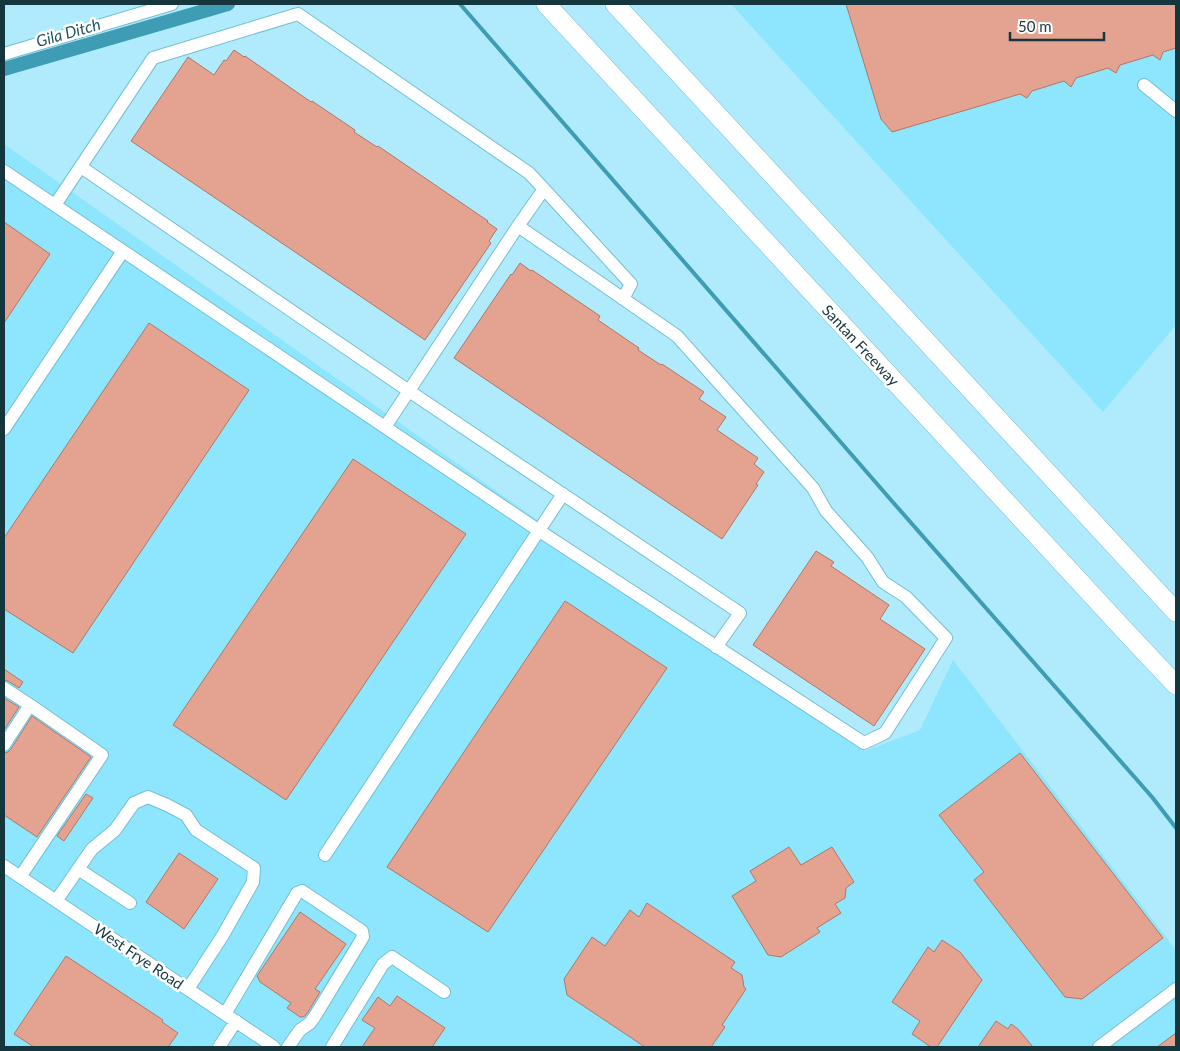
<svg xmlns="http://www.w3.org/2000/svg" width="1180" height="1051" font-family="Lato,sans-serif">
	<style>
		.built { fill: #8ee5fe }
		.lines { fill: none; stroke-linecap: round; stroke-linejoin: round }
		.stream { stroke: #3e9db5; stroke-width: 4 }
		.canal { stroke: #3e9db5; stroke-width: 14 }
		.building { fill: #e3a390; stroke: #b27664 }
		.minor-casing { stroke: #74bfd5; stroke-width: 14 }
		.highway-casing { stroke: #74bfd5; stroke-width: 20 }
		.minor { stroke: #fff; stroke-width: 12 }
		.highway { stroke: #fff; stroke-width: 19 }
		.labels { text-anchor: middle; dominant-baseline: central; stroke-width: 5; stroke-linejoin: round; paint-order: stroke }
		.street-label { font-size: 15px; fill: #16363e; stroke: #fff }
		.water-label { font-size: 16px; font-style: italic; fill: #215663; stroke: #fff }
	</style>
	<rect width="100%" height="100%" fill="#afebfc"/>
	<path class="built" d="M731,4h445v321l-73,87z
		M4,144l861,607 55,-21 33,-70 223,290v97h-1172z"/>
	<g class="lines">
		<path class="stream" d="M460,4l431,496 261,297 24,31"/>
		<path class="canal" d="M4,69l224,-65"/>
	</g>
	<path class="building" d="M846,4h330v44l-13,4 -3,8 -7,-5 -33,10 -4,8 -8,-5 -32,10 -5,9 -7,-6 -32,10 -5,7 -7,-4 -128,38 -11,-13z
		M234,50l10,7 1,-1 66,46 1,-1 43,29 -1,2 23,15 1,-1 110,75 -1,1 10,7 -8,12 2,2 -66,97 -294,-199 57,-84 26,18 10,-15 2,1z
		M4,222l46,32 -46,69z
		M520,263l11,8 1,-1 68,46 -2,4 41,28 -1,2 23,15 1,-1 42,28 -5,7 27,18 -9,13 41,28 -4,6 10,8 -8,12 2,1 -36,54 -268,-181 57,-84 1,1z
		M149,323l100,67 -176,263 -69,-44v-71z
		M353,459l113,75 -180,266 -113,-75z
		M816,551l18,11 -3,4 58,39 -9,14 45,30 -51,77 -121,-81z
		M565,601l102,67 -179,264 -101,-65z
		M4,669l19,13 -4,6 -11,-7 -4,-1z
		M4,698l15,9 -15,23z
		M32,716l59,41 -54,80 -33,-22v-62l4,-1 3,-3z
		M1020,753l143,185 -81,61 -17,-2 -91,-117 10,-8 -45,-57z
		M86,794l7,4 -29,43 -7,-5z
		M789,847l12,18 31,-18 22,35 -8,6 -1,10 -10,6 6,9 -24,15 3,4 -39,25 -13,-2 -36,-59 24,-15 -6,-10z
		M179,853l39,26 -34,50 -38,-27z
		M647,903l88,59 -4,6 11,7 2,12 2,2 -24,36 3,2 -14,20h-66l-78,-52 -3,-16 28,-42 13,9 25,-36 9,7z
		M300,912l46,32 -31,45 5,3 -12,20 -3,4 -2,1h-3l-13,-9 4,-5 -31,-21 -3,-6z
		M942,940l18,12 22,28 -45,67h-6l-19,-13 8,-13 -28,-19 36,-55 6,5z
		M66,956l97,64 -1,2 16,11 -10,14h-134l-20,-13z
		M397,996l48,32 -13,19h-70l13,-19 -13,-8 16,-23 12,9z
		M996,1021l12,8 3,-5 7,5 15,18h-55z
		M1176,1033v14h-19z"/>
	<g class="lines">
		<g class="minor-casing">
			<path id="minor" d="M4,54l168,-50
				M1144,85l32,26
				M81,167l328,224 331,222 -24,34
				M4,171l534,359 326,213 21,-10 61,-95 -40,-41 -23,-15 -16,-25 -41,-46 -13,-23 -136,-152 -159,-110 -133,201
				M55,205l98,-147 145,-44 231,159 15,16
				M518,226l26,-37 87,95 -8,15
				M4,429l119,-178
				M4,688l26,17
				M4,745l26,-40 72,50 -82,122
				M325,855l238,-361
				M4,866l270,181
				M78,869l52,34
				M56,901l36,-52 23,-19 19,-27 14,-6 19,8 19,10 10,15 58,38 -1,14 -30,53 -35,54
				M225,1014l72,-121 5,-2 60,40 1,6 -48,79 -5,7 -10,7 -12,17
				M219,1047l17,-26
				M332,1047l51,-83 9,-7 52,35
				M1099,1047l77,-58"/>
		</g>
		<g class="highway-casing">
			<path id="highway" d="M546,4l581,629 49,52
				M615,4l561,608"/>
		</g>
		<use href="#minor" class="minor"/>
		<use href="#highway" class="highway"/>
	</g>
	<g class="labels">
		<g class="street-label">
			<text transform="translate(861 345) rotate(47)">Santan Freeway</text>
			<text transform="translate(139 956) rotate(34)">West Frye Road</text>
		</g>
		<g class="water-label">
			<text transform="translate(68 32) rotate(-16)">Gila Ditch</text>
		</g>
	</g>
	<rect width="1180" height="1051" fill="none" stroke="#16363e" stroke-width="10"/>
	<path d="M1010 32v8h94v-8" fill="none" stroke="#16363e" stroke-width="2.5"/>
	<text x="1018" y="32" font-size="15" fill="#16363e" stroke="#ffffff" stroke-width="4" paint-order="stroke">50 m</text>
</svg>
